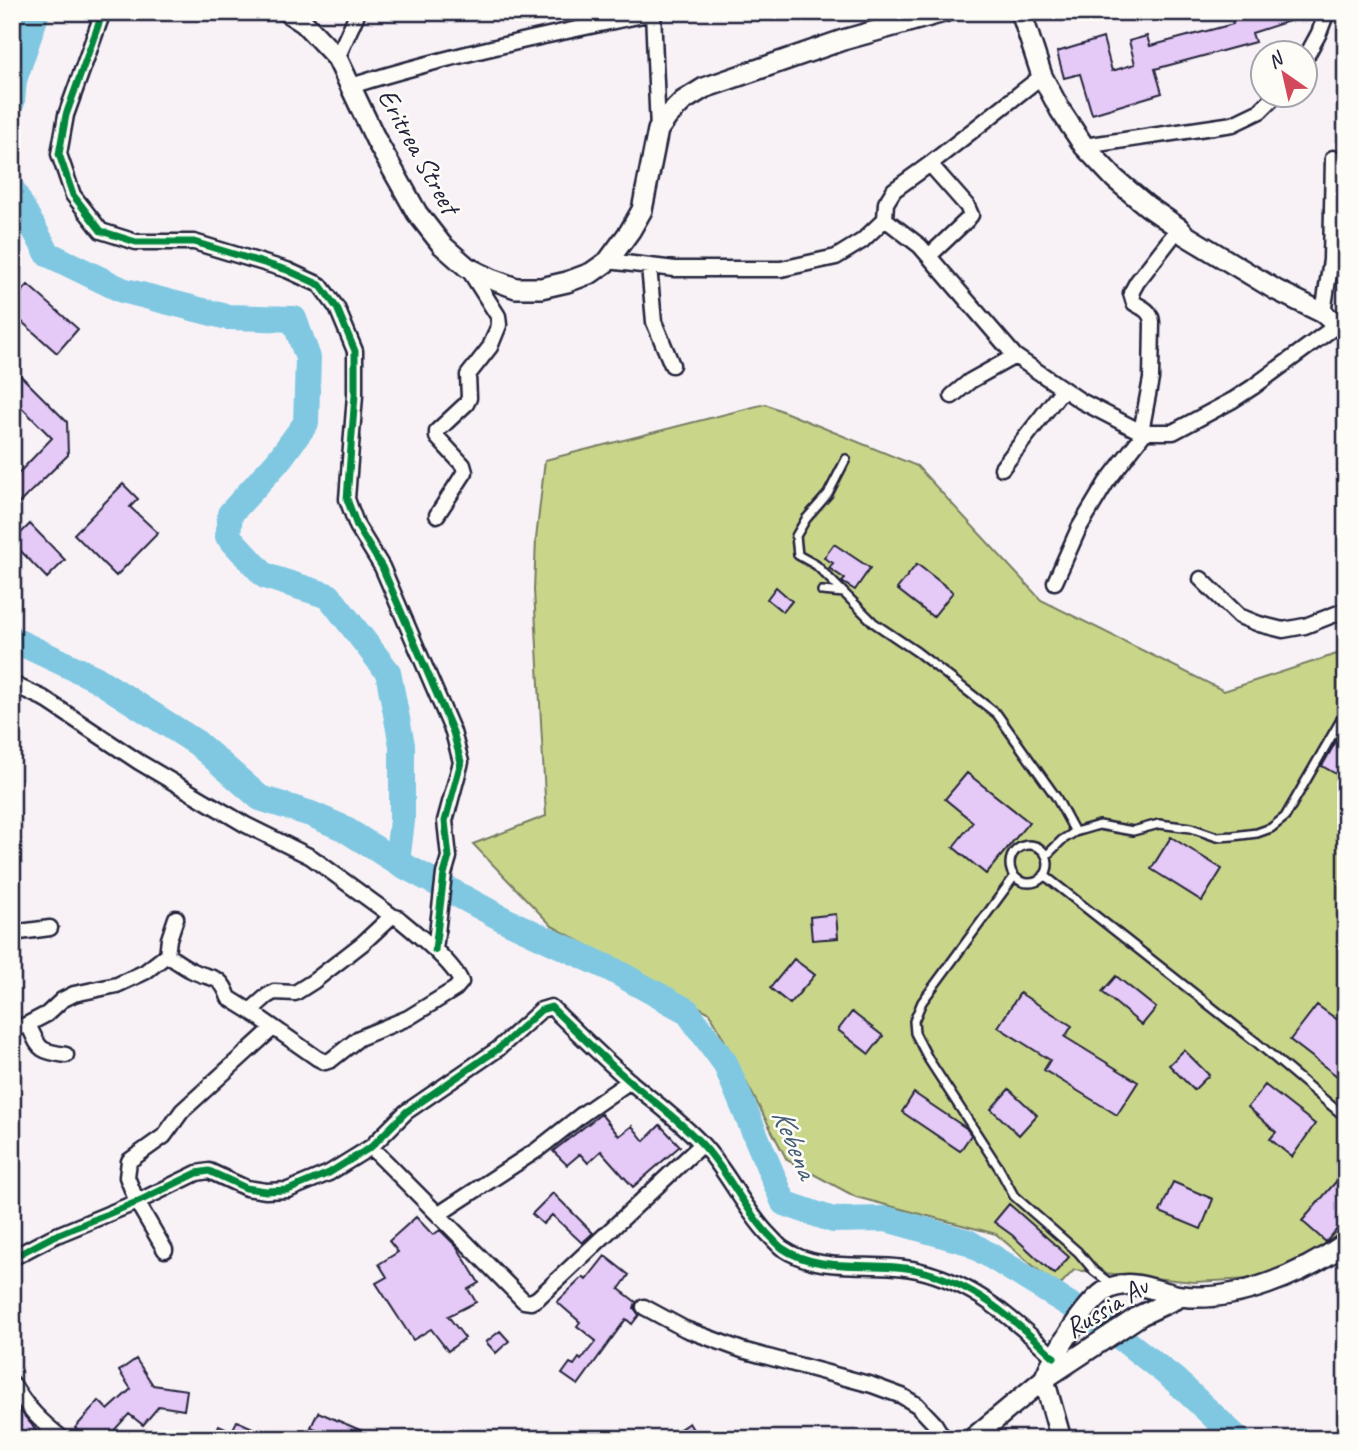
<svg xmlns="http://www.w3.org/2000/svg" width="1358" height="1451" font-family="Caveat,sans-serif">
	<style>
		.green { fill: #c9d68a; stroke: #767c62; stroke-width: 2 }
		.lines { fill: none; stroke-linecap: round; stroke-linejoin: round }
		.river { stroke: #80c8e1; stroke-width: 26 }
		.building { fill: #e5c9f7; stroke: #22223b; stroke-width: 2 }
		.lane-casing { stroke: #22223b; stroke-width: 12 }
		.street-casing { stroke: #22223b; stroke-width: 19 }
		.secondary-casing { stroke: #22223b; stroke-width: 24 }
		.lane { stroke: #fdfcf7; stroke-width: 7 }
		.street { stroke: #fdfcf7; stroke-width: 14 }
		.secondary { stroke: #fdfcf7; stroke-width: 19 }
		.cycleway-casing { stroke: #fdfcf7; stroke-width: 11 }
		.cycleway { stroke: #00873e; stroke-width: 7 }
		.labels { text-anchor: middle; dominant-baseline: central; stroke-width: 5; stroke-linejoin: round; paint-order: stroke }
		.street-label { font-size: 28px; fill: #22223b; stroke: #fdfcf7 }
		.water-label { font-size: 30px; font-style: italic; fill: #435c75; stroke: #fdfcf7 }
	</style>
	<rect width="100%" height="100%" fill="#f8f2f7"/>
	<filter id="ink" filterUnits="userSpaceOnUse"><feTurbulence type="fractalNoise" baseFrequency=".0143" numOctaves="2"/><feDisplacementMap in="SourceGraphic" scale="14" xChannelSelector="R" yChannelSelector="G"/><feConvolveMatrix kernelMatrix="1 2 1 2 8 2 1 2 1" color-interpolation-filters="sRGB"/></filter>
	<g filter="url(#ink)">
		<path class="green" d="M765,404l152,62 124,134 183,91 122,-40v584l-44,27 -51,17 -57,3 -120,-12 -16,17 -62,-53 -140,-37 -69,-37 -77,-147 -158,-87 -79,-82 73,-28 -12,-226 2,-51 9,-79z"/>
		<g class="lines">
			<path class="river" d="M12,102l2,-22 23,-68
				M12,189l36,65 74,36 105,27 67,2 14,39 -2,65 -28,38 -48,53 -2,22 37,40 64,20 59,76 14,73v76l-5,41
				M12,639l83,39 102,65 63,55 51,16 32,14 54,34 108,58 106,49 76,42 38,52 59,140 49,17 53,-1 82,23 143,88 64,50 63,59"/>
		</g>
		<path class="building" d="M1238,12h70v3l-56,18 3,9 -100,27 7,24 -70,21 -12,-40 -16,4 -7,-26 46,-14 9,33 23,-7 -6,-23 18,-5 3,10 83,-22 -3,-10z
			M28,285l50,44 -21,24 -45,-40v-10z
			M12,367l55,55 1,33 -56,55v-30l40,-42 -40,-40z
			M123,484l15,15 -8,8 28,26 -42,43 -42,-42z
			M30,524l35,36 -18,18 -35,-36z
			M834,544l36,24 -15,22 -13,-8 3,-3 -16,-11 4,-5 -9,-5z
			M917,564l36,28 -20,25 -36,-28z
			M776,587l16,14 -9,11 -16,-13z
			M1346,724v38l-8,13 -16,-9z
			M967,773l62,49 -43,52 -33,-27 20,-25 -28,-23z
			M1171,837l51,32 -20,32 -51,-32z
			M836,914l2,24 -26,2 -2,-23z
			M794,959l21,16 -25,29 -20,-16z
			M1116,976l40,32 -14,17 -40,-33z
			M1020,993l52,33 -7,11 73,45 -21,33 -73,-45 6,-10 -52,-33z
			M1317,1005l29,21v7l-6,7 6,4v28l-5,7 -51,-39z
			M852,1012l31,24 -14,18 -31,-24z
			M1184,1050l25,25 -15,15 -25,-25z
			M1265,1085l50,39 -23,33 -22,-18 6,-7 -28,-25z
			M1009,1089l28,26 -18,20 -28,-26z
			M914,1093l52,35 5,7 -11,16 -58,-39z
			M601,1114l18,22 13,-10 12,15 16,-16 20,21 -47,41 -32,-36 -13,12 -8,-9 -13,11 -14,-14z
			M1346,1170v49l-20,23 -24,-21z
			M1173,1182l40,17 -12,30 -41,-17z
			M553,1193l40,40 -11,10 -30,-28 -9,9 -11,-10z
			M1009,1204l60,53 -15,17 -42,-39 -18,-13z
			M416,1217l17,18 7,-5 17,17 22,36 -11,6 8,13 -28,14 17,22 -17,13 -17,-22 -18,11 -37,-57 11,-6 -8,-13 19,-12 -9,-11z
			M605,1256l24,19 -10,14 17,13 -2,6 5,7 -7,9 -6,-5 -48,66 -16,-11 8,-11 4,2 5,-7 2,2 15,-19 -19,-15 3,-4 -23,-20 26,-25 3,3z
			M500,1331l9,10 -13,12 -10,-11z
			M136,1359l17,26 34,5 -3,20 -25,-4 -16,19 -14,-11 -23,25h-20l-11,-11 24,-27 9,9 23,-21 -12,-18z
			M12,1401l20,24 8,14h-28z
			M318,1412l63,27h-43l-27,-12z
			M237,1421l40,18h-64l6,-14 13,6z
			M689,1423l10,16h-34z"/>
		<g class="lines">
			<g class="lane-casing">
				<path id="lane" d="M846,459l-18,35 -22,25 -10,17 2,19 18,10 58,58 43,29 80,62 59,83 19,35
					M822,591l22,2
					M1010 864a19 19 0 1 1 38 0a19 19 0 1 1-38 0Z
					M1046,856l16,-16 13,-8 24,-7 34,6 26,-7 32,4 26,9 16,-1 24,-3 14,-5 14,-11 61,-106
					M1044,875l212,167 90,76
					M1014,877l-92,125 -8,19 1,12 14,27 70,108 15,28 64,56 16,19 17,13"/>
			</g>
			<g class="street-casing">
				<path id="street" d="M103,12l-37,103 -7,39 14,41 28,36 35,11h58l93,28 33,15 17,23 18,43v44l-8,104 10,27 25,41 71,165 8,30 -16,59 4,36 -5,17 -9,76
					M653,12l5,118
					M1306,57l13,-24 8,-21
					M337,58l21,-46
					M351,86c99,-31 200,-52 302,-73
					M1084,146l149,-22 27,-13 17,-17
					M885,219l35,27 95,110 66,45 60,31h32l60,-32 20,-13 84,-62 9,-10
					M929,256l38,-36 4,-5 -4,-9 -37,-42
					M608,261l67,8h106l55,-12 26,-16 23,-22 1,-16 8,-13 36,-26 112,-88
					M649,266l5,56 18,43
					M1323,313l8,-53 2,-102
					M952,396l18,-15 45,-25
					M1141,432l10,-53 1,-57c-1,-11 -9,-14 -18,-19l-3,-10 6,-11 42,-54
					M1002,468l61,-79
					M437,515l28,-43 -2,-7 -26,-28v-6l29,-27 3,-6 -1,-23 22,-28 9,-22 -1,-9 -31,-49
					M1201,579l38,37 20,8 24,6 22,-4 41,-16
					M1055,582l24,-54 27,-45 39,-51
					M12,684l31,14 96,64 107,63 65,32 81,59
					M12,933l38,-5
					M167,955l2,-16 7,-21
					M28,1024l19,-10 15,-14 12,-6 43,-9 28,-13 22,-17c8,5 16,11 24,15 20,11 29,2 38,28l21,13 67,47 8,4 6,-2 28,-22 49,-20 47,-29 6,-7c-7,-19 -46,-50 -63,-64l-6,-2 -29,27 -49,38 -19,12 -21,-1 -7,4 -17,15
					M12,1030l16,-6c12,25 9,27 38,31
					M371,1147l153,154 7,1 7,-4 164,-154
					M439,1214l98,-64 47,-37 46,-32
					M165,1250l-28,-48 -10,-25 2,-16 35,-25 18,-25 91,-83
					M12,1258l40,-21 85,-35 60,-29 12,-2 37,17 20,3 22,-1 41,-17 42,-26 35,-35 92,-63 43,-39 10,-3c27,26 54,53 82,77 23,19 47,37 68,59 26,27 41,63 66,90 5,5 10,11 15,15 39,27 91,12 135,22 57,13 95,48 137,87
					M644,1307l41,22 57,21 130,35 30,11 15,9 17,18 10,16
					M12,1383c15,25 28,38 51,56"/>
			</g>
			<g class="secondary-casing">
				<path id="secondary" d="M287,12l17,11 33,35 39,82 41,73 25,32 25,22 24,12 25,9h25l26,-6 24,-9 17,-12 22,-30 12,-21 16,-80 10,-14 15,-15 21,-13 139,-48 101,-28
					M1021,12l21,64 18,34 24,36 31,33 32,27 32,22 6,7 91,55 47,23 14,12 9,5
					M1044,1379c10,-23 44,-84 69,-92 23,-8 46,6 68,9 54,7 122,-22 165,-53
					M1044,1379l17,60
					M972,1439l72,-60 97,-64 41,-19"/>
			</g>
			<use href="#lane" class="lane"/>
			<use href="#street" class="street"/>
			<use href="#secondary" class="secondary"/>
			<g class="cycleway-casing">
				<path id="cycleway" d="M103,12l-37,103 -7,39 14,41 28,36 35,11h58l93,28 33,15 17,23 18,43v44l-8,104 10,27 25,41 71,165 8,30 -16,59 4,36 -5,17 -9,76
					M12,1258l40,-21 85,-35 60,-29 12,-2 37,17 20,3 22,-1 41,-17 42,-26 35,-35 92,-63 43,-39 10,-3c27,26 54,53 82,77 23,19 47,37 68,59 26,27 41,63 66,90 5,5 10,11 15,15 39,27 91,12 135,22 57,13 95,48 137,87"/>
			</g>
			<use href="#cycleway" class="cycleway"/>
		</g>
	</g>
	<g class="labels">
		<g class="street-label">
			<text transform="translate(419 151) rotate(61)">Eritrea Street</text>
			<text transform="translate(1106 1307) rotate(-31)">Russia Av</text>
		</g>
		<g class="water-label">
			<text transform="translate(795 1143) rotate(67)">Kebena</text>
		</g>
	</g>
	<rect width="1358" height="1451" fill="none" stroke="#fdfcf7" stroke-width="42"/>
	<rect x="21" y="21" width="1316" height="1409" fill="none" stroke="#22223b" stroke-width="2.5" filter="url(#ink)"/>
	<g transform="translate(1284 74) rotate(326)"><circle r="33" fill="#fdfcf7" stroke="#a5a5ac" stroke-width="2"/>
	<path d="M0-5L12 26L0 18L-12 26Z" fill="#d1495b"/>
	<text y="-10" font-size="19" font-weight="bold" text-anchor="middle" fill="#22223b">N</text>
	</g>
</svg>
